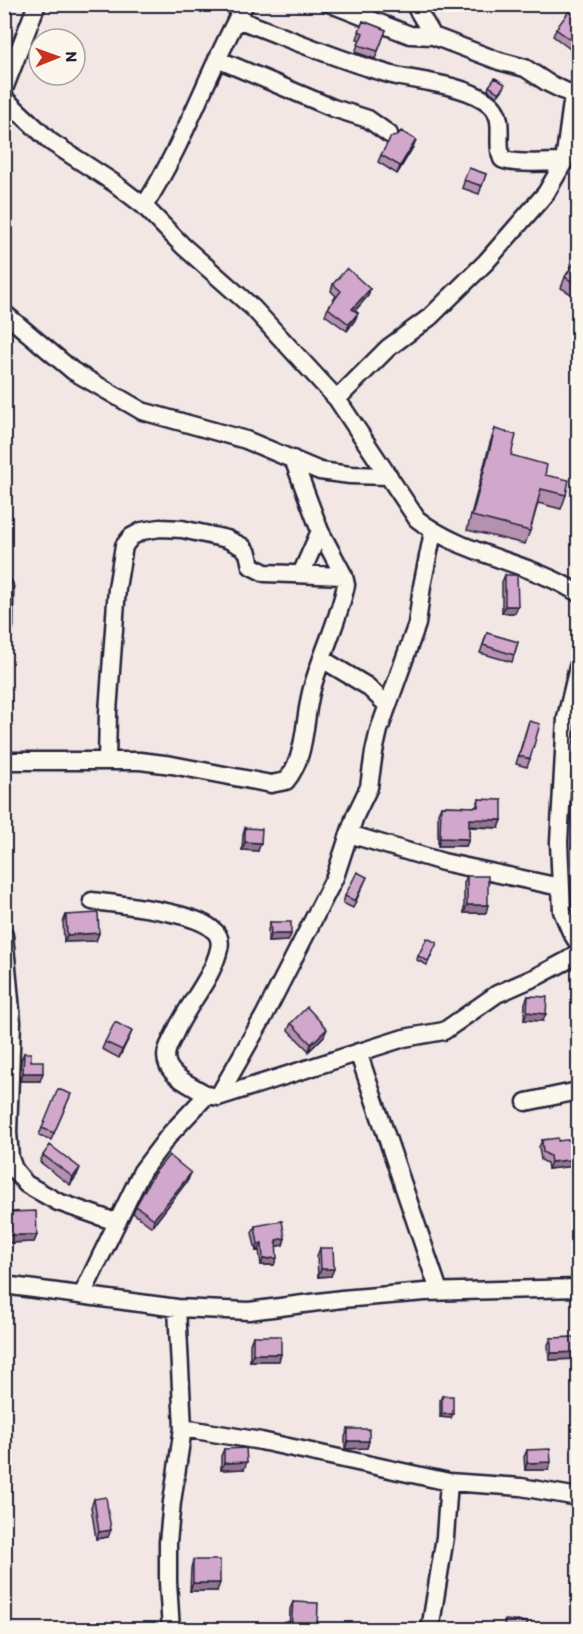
<svg xmlns="http://www.w3.org/2000/svg" width="583" height="1634" font-family="Itim,sans-serif">
	<style>
		.lines { fill: none; stroke-linecap: round; stroke-linejoin: round }
		.minor-casing { stroke: #22223b; stroke-width: 21 }
		.minor { stroke: #fbf7ec; stroke-width: 16 }
		.wall { fill: #b590af; stroke: #22223b; stroke-width: 1.5 }
		.shaded-wall { fill: #93758f; stroke: #22223b; stroke-width: 1.5 }
		.building { fill: #d2a7cc; stroke: #22223b; stroke-width: 1.5 }
	</style>
	<rect width="100%" height="100%" fill="#f3e7e6"/>
	<filter id="ink" filterUnits="userSpaceOnUse"><feTurbulence type="fractalNoise" baseFrequency=".0167" numOctaves="2"/><feDisplacementMap in="SourceGraphic" scale="12" xChannelSelector="R" yChannelSelector="G"/><feConvolveMatrix kernelMatrix="1 2 1 2 8 2 1 2 1" color-interpolation-filters="sRGB"/></filter>
	<g filter="url(#ink)">
		<g class="lines">
			<g class="minor-casing">
				<path id="minor" d="M331,4l79,31 23,1 66,25 26,7 23,15 25,12
					M414,4l19,32
					M237,19c43,16 85,34 129,48 11,3 23,8 35,10 26,5 72,10 91,29 14,15 3,36 10,53 12,6 46,3 62,3
					M217,59l116,49 35,11 21,15
					M4,89l33,-85
					M4,98l47,44 63,41 30,23 39,40 70,62 84,91 80,120c47,37 111,42 161,74
					M144,206c41,-63 64,-136 101,-202
					M4,313l69,58 69,40 104,29 74,31 30,4 39,1
					M337,399l51,-51 42,-31 56,-55 60,-69 18,-31 9,-67 5,-7
					M301,574l19,-43
					M4,587v39
					M322,659l45,27 20,19
					M578,667l-12,51 -7,124 3,69 9,21 7,11
					M4,761h136l32,4 99,19 15,-3c22,-26 17,-64 27,-96 10,-34 26,-66 33,-100l-2,-9 -24,-45 -27,-72
					M107,761l1,-49 9,-124 7,-42 7,-9 11,-6 18,-3 22,1 45,10 16,8 5,6 3,13 14,7 79,3
					M349,834l94,28 117,25
					M92,901c26,3 102,11 120,28 7,5 9,12 7,20 -7,31 -33,57 -45,86 -5,10 -11,19 -6,30 6,14 27,22 39,30
					M4,935l8,87 -4,110 2,26 4,11 12,15 32,18 58,20
					M358,1052l81,239
					M218,1097l186,-59 40,-7 53,-37 41,-18 30,-16 10,-8
					M526,1102l52,-11
					M4,1285l173,23 72,3 93,-12 83,-7 153,-4
					M82,1295l60,-124 28,-37 37,-39 11,2 46,-81 71,-139 20,-61 14,-29 5,-35 5,-22 38,-106 5,-38 11,-54
					M183,1428l78,13 188,41 72,5 57,10
					M171,1630l-3,-48v-40l4,-40 11,-74 -6,-120
					M430,1630l15,-93 4,-55"/>
			</g>
			<use href="#minor" class="minor"/>
		</g>
		<path class="wall" d="M427,4h29l-3,9 -24,-4z
			M579,18v27l-5,7 -21,-16 3,-7z
			M363,21l23,9 -11,29 -20,-7 5,-12 -3,-1z
			M489,86l15,2 -7,9 -9,-7z
			M413,147l-16,27 -19,-12 3,-7z
			M469,168l17,6 -7,20 -17,-6z
			M579,255v44l-18,-11 4,-11z
			M333,284l37,5 -2,7 -13,15 3,2 -3,7 -8,11 -22,-16 3,-7 8,-12 -5,-5z
			M495,429l16,26 55,40 -5,14 -23,-6 -8,28 -5,13 -58,-14 23,-87z
			M505,575l10,38h-13v-31z
			M487,633l31,9 -6,20 -32,-9z
			M529,721l1,38 -3,8 -11,-3z
			M479,799l23,21 -3,8 -30,-1v12l-3,7h-28v-33l3,-7 35,1z
			M245,828l13,23 -16,-1 1,-15z
			M467,876l19,37h-22v-30z
			M367,877l-14,31 -10,-5 2,-7z
			M66,915l33,18 -3,8 -32,1 -1,-20z
			M270,922l21,12 -3,7 -20,1v-12z
			M435,947l-8,18 -10,-5 1,-4z
			M528,996l15,25 -19,-1 1,-17z
			M291,1023l33,13 -15,15 -21,-21z
			M132,1031l-13,27 -17,-9 3,-7z
			M24,1053l7,8 9,20h-20l1,-21z
			M71,1094l-20,46 -12,-5 3,-7z
			M542,1140l16,1 19,18 -3,7 -26,3 -1,-6 -6,-3 -2,-13z
			M43,1155l34,20 -7,10 -30,-23z
			M188,1180l-36,47 -19,-14 3,-7z
			M8,1212l29,23 -3,7 -28,1 -1,-24z
			M255,1226l30,12 -2,7 -7,1 -2,19h-13l-2,-15 -3,1 -4,-18z
			M320,1248l11,28 -13,1 -1,-21z
			M253,1336l28,18 -2,7h-29v-17z
			M579,1337v22l-30,1 -1,-15 3,-7z
			M442,1396l9,22 -11,-1v-17z
			M348,1429l21,12 -2,7 -22,1v-12z
			M224,1449l20,20 -23,1v-14z
			M527,1450l21,20h-23l-1,-13z
			M94,1499l14,38 -12,2 -5,-32z
			M193,1560l24,31h-27l1,-23z
			M293,1602l24,27h-28l1,-20z"/>
		<path class="shaded-wall" d="M416,140l-3,7 -16,27 3,-8z
			M370,289l-2,7 -18,20 2,-7z
			M358,313l-3,7 -8,11 2,-7z
			M505,606h13l-3,7h-13z
			M469,819l33,1 -3,8 -32,-2z
			M440,838l29,1 -3,7h-28z
			M245,842l16,1 -3,8 -16,-1z
			M467,905h21l-2,8h-22z
			M99,933l-3,8 -32,1 3,-7z
			M271,934h20l-3,7 -20,1z
			M527,1012l19,2 -3,7 -19,-1z
			M327,1029l-3,7 -15,15 2,-7z
			M132,1031l-3,7 -10,20 3,-8z
			M23,1073h20l-3,8h-20z
			M577,1159l-3,7 -26,3 3,-7z
			M80,1168l-3,7 -7,10 3,-8z
			M191,1173l-3,7 -36,47 2,-8z
			M8,1235h29l-3,7 -28,1z
			M285,1238l-2,7 -10,2 3,-7z
			M262,1243l-3,7 -3,1 2,-7z
			M277,1258l-3,7h-13l2,-6z
			M321,1269h13l-3,7 -13,1z
			M579,1352v7l-30,1 2,-7z
			M253,1354h28l-2,7h-29z
			M442,1414h11l-2,4 -11,-1z
			M348,1441h21l-2,7 -22,1z
			M247,1462l-3,7 -23,1 3,-7z
			M551,1462l-3,8h-23l2,-7z
			M111,1530l-3,7 -12,2 3,-7z
			M193,1583h27l-3,8h-27z
			M291,1627l26,1v1h-26z"/>
		<path class="building" d="M569,11l10,7v24l-2,2 -21,-15z
			M363,21l23,9 -8,21 -20,-6 5,-12 -4,-2z
			M495,78l10,6 -6,9 -10,-7z
			M401,131l15,9 -16,26 -19,-11 10,-18 6,-1z
			M469,168l17,6 -4,12 -18,-6z
			M579,255v31l-14,-9z
			M347,268l23,21 -18,20 6,4 -9,11 -21,-16 13,-17 -8,-7z
			M495,429l21,6 -5,20 36,10 -2,10 24,5 -3,15 -25,-6 -11,42 -58,-15z
			M505,575h12l1,31h-13z
			M487,633l31,9 -4,13 -31,-10z
			M529,721l11,3 -10,35 -11,-3z
			M479,799l23,1v20l-33,-1v20l-29,-1 1,-32 37,1z
			M245,828l17,1 -1,14 -16,-1z
			M357,872l10,5 -12,24 -10,-5z
			M467,876h21v29h-21z
			M98,913l1,20 -32,2 -1,-20z
			M270,922h21v12h-20z
			M427,938l10,5 -9,18 -10,-5z
			M528,996l19,1 -1,17 -19,-2z
			M307,1007l20,22 -16,15 -20,-21z
			M115,1022l17,9 -10,19 -17,-8z
			M24,1053h7v8h12v12h-20z
			M58,1089l13,5 -17,39 -12,-5z
			M558,1138v3l16,-2 3,20 -26,3 -1,-6 -7,-4 -1,-12z
			M50,1145l30,23 -7,9 -30,-22z
			M169,1155l22,18 -37,46 -18,-13 17,-31z
			M36,1211l1,24h-29v-23z
			M282,1221l3,17 -9,2 1,18 -14,1 -1,-16 -4,1 -3,-18z
			M320,1248h13l1,21h-13z
			M253,1336h28v18h-28z
			M579,1337v15l-28,1v-15z
			M442,1396h11v18h-11z
			M348,1429h21v12h-21z
			M246,1448l1,14 -23,1v-14z
			M550,1449l1,13 -24,1v-13z
			M106,1497l5,33 -12,2 -5,-33z
			M193,1560h27v23h-27z
			M293,1602l25,1 -1,25 -26,-1z
			M505,1620l22,2v7h-23z"/>
	</g>
	<rect width="583" height="1634" fill="none" stroke="#fbf7ec" stroke-width="24"/>
	<rect x="12" y="12" width="559" height="1610" fill="none" stroke="#22223b" stroke-width="2" filter="url(#ink)"/>
	<g transform="translate(57 57) rotate(89)"><circle r="28" fill="#fbf7ec" stroke="#a4a2a5" stroke-width="1.5"/>
	<path d="M0-4.5L10 22L0 15L-10 22Z" fill="#c8321e"/>
	<text y="-9" font-size="16" font-weight="bold" text-anchor="middle" fill="#22223b">N</text>
	</g>
</svg>
